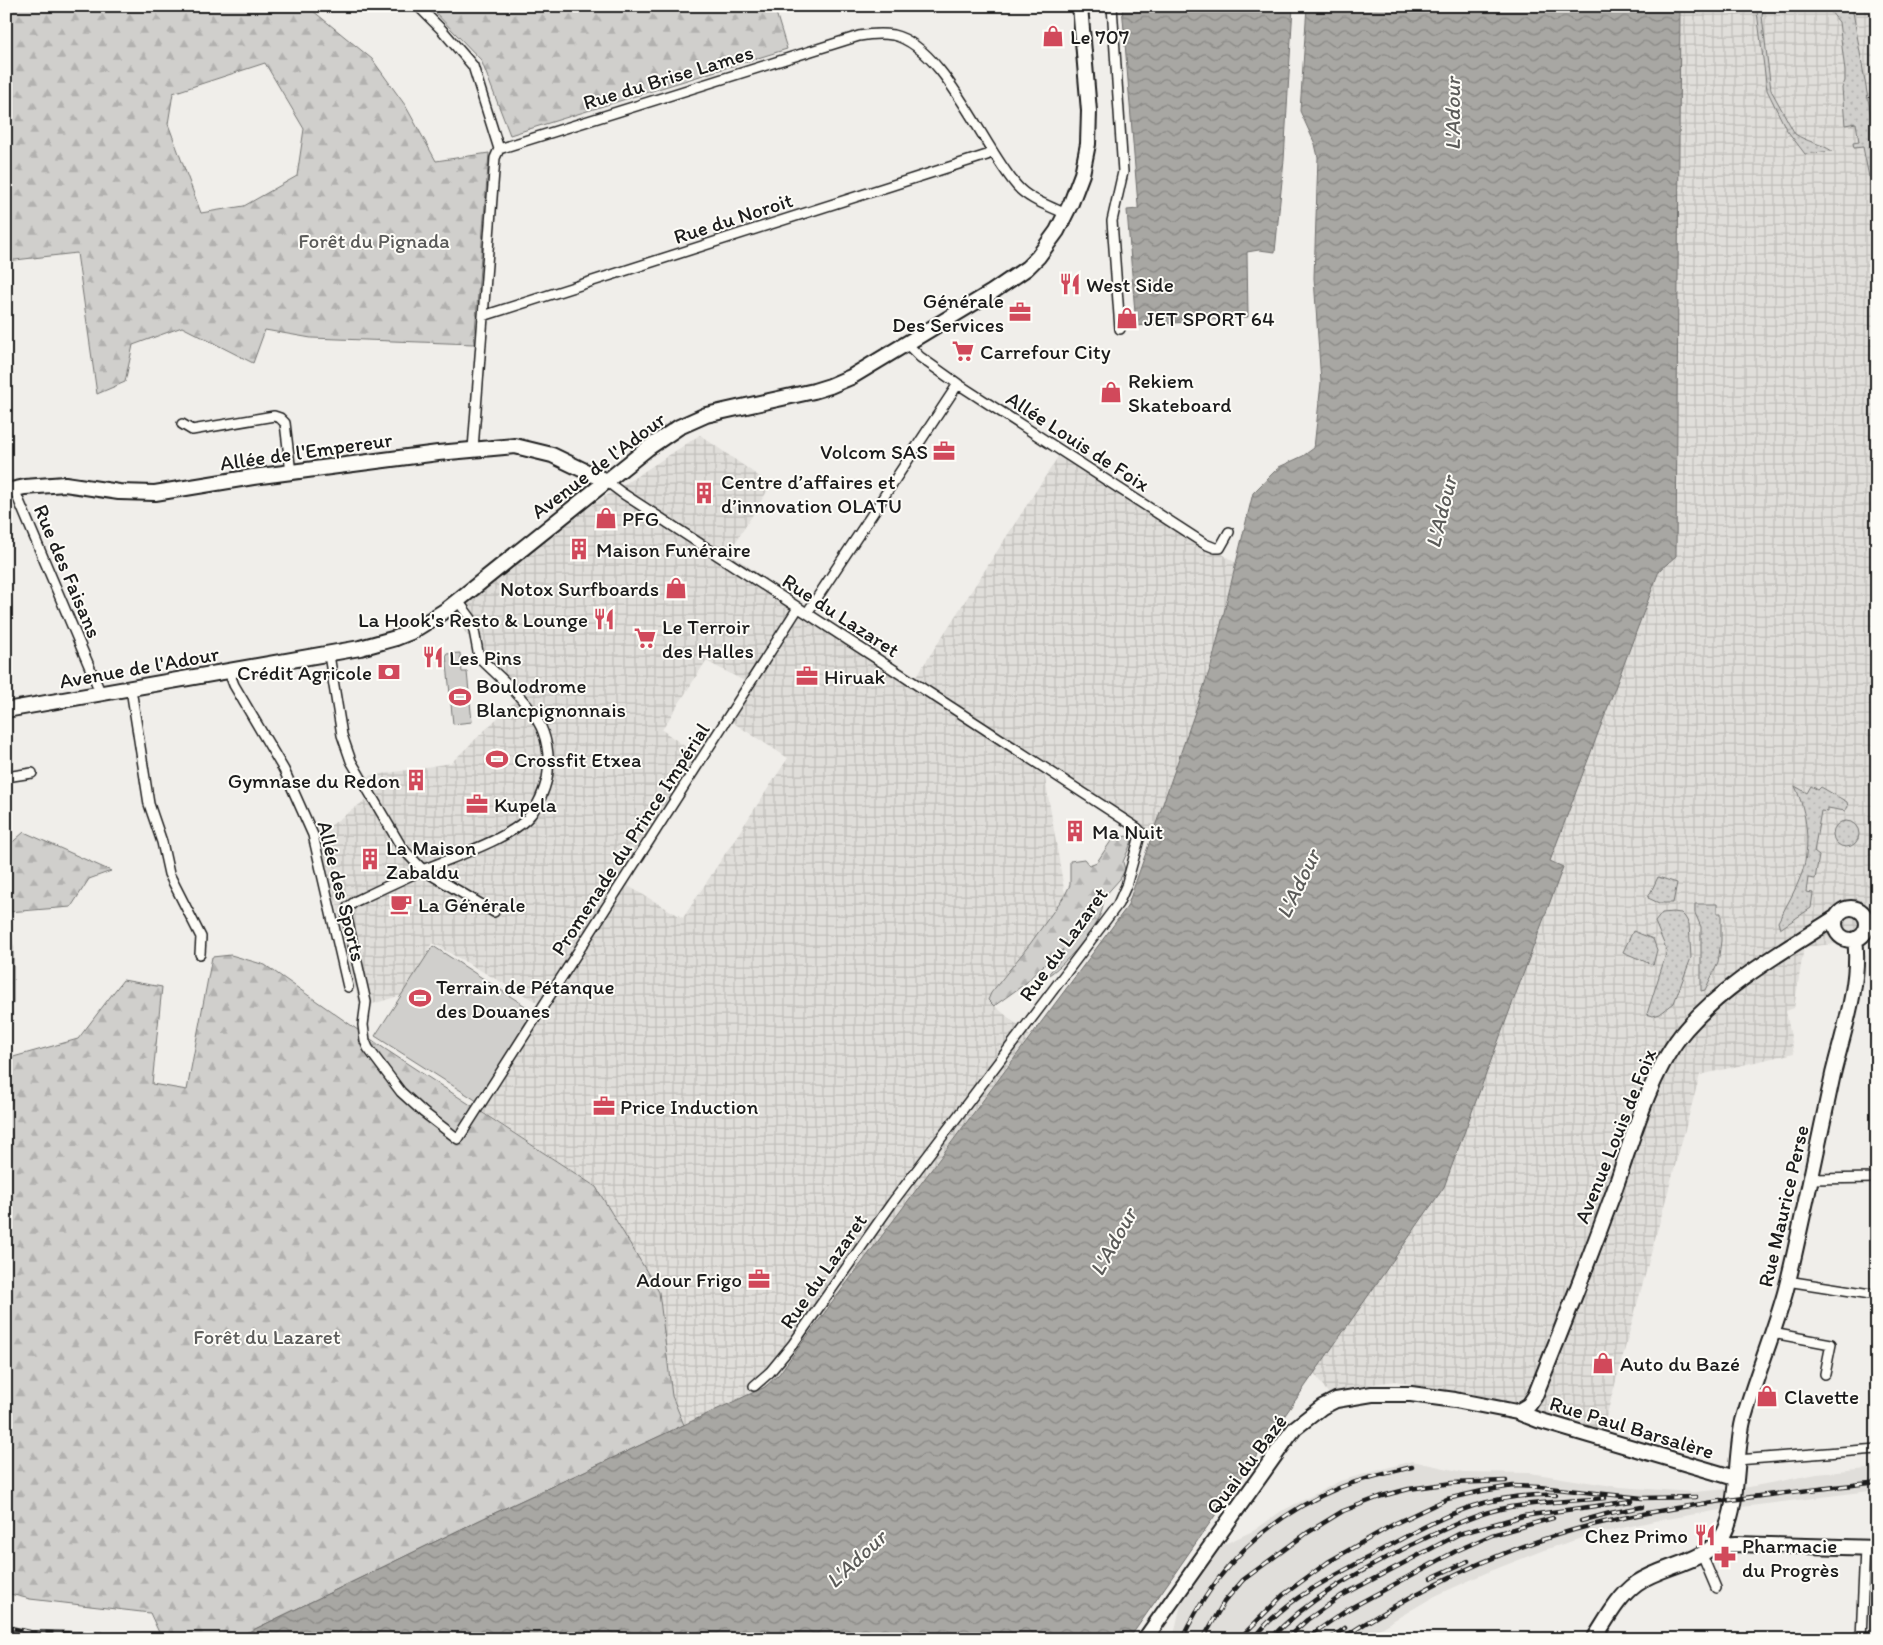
<svg xmlns="http://www.w3.org/2000/svg" width="1883" height="1645" font-family="Itim,sans-serif">
	<style>
		.built { fill: #e0deda }
		.industrial { fill: url(#industrial-grid); fill-rule: evenodd }
		.grass { fill: url(#grass-dots); stroke: #767674 }
		.forest { fill: url(#forest-firs); stroke: #767674; fill-rule: evenodd }
		.pitch { fill: #d0cfcc; stroke: #767674 }
		.water { fill: url(#water-waves); stroke: #706f6d }
		.lines { fill: none; stroke-linecap: round; stroke-linejoin: round }
		.street-casing { stroke: #1c1c1c; stroke-width: 12 }
		.secondary-casing { stroke: #1c1c1c; stroke-width: 18 }
		.street { stroke: #fdfcf7; stroke-width: 9 }
		.secondary { stroke: #fdfcf7; stroke-width: 14 }
		.rail-casing { stroke: #1c1c1c; stroke-width: 4.5 }
		.rail { stroke: #fdfcf7; stroke-width: 2.5; stroke-dasharray: 8; stroke-linecap: butt }
		.labels { text-anchor: middle; dominant-baseline: central; stroke-width: 4; stroke-linejoin: round; paint-order: stroke }
		.poi-label { font-size: 21px; fill: #1c1c1c; stroke: #fdfcf7; text-anchor: start }
		.street-label { font-size: 21px; fill: #1c1c1c; stroke: #fdfcf7 }
		.park-label { font-size: 21px; fill: #5b5b5a; stroke: #fdfcf7 }
		.water-label { font-size: 22px; font-style: italic; fill: #5b5b59; stroke: #fdfcf7 }
	</style>
	<defs>
		<pattern id="industrial-grid" width="8" height="8" patternUnits="userSpaceOnUse" patternTransform="scale(1.25)"><rect width="8" height="8" fill="#e0deda"/><path d="M0 4h8M4 0v8" fill="none" stroke="#c0beba"/></pattern>
		<pattern id="grass-dots" width="8" height="8" patternUnits="userSpaceOnUse" patternTransform="scale(1.25)"><rect width="8" height="8" fill="#d0cfcc"/><path d="M2 2h.1M6 6h.1" fill="none" stroke="#b2b1af" stroke-width="1.8" stroke-linecap="round"/></pattern>
		<pattern id="forest-firs" width="22" height="20" patternUnits="userSpaceOnUse" patternTransform="scale(1.25)"><rect width="22" height="20" fill="#d0cfcc"/><path d="M5 1l3.5 6h-7zM16 11l3.5 6h-7z" fill="#b2b1af"/></pattern>
		<pattern id="water-waves" width="16" height="10" patternUnits="userSpaceOnUse" patternTransform="scale(1.25)"><rect width="16" height="10" fill="#a8a7a3"/><path d="M0 5q4-4 8 0t8 0" fill="none" stroke="#888784"/></pattern>
	</defs>
	<rect width="100%" height="100%" fill="#f0eeea"/>
	<filter id="ink" filterUnits="userSpaceOnUse"><feTurbulence type="fractalNoise" baseFrequency=".02" numOctaves="2"/><feDisplacementMap in="SourceGraphic" scale="10" xChannelSelector="R" yChannelSelector="G"/><feConvolveMatrix kernelMatrix="1 2 1 2 8 2 1 2 1" color-interpolation-filters="sRGB"/></filter>
	<g filter="url(#ink)">
		<path class="built" d="M1412,1461l51,11 67,1 89,14 74,5 36,-3 -3,20 -72,12 -63,14 -47,15 -56,22 -53,24 -73,43h-189l11,-49 30,-41 41,-19 25,-18 60,-31z
			M1877,1468v22l-135,17 2,-19 73,-14z"/>
		<path class="industrial" d="M1680,6h197v912l-24,24 -49,5 -10,61 -8,3 8,42 -94,22 -98,357 -206,-51 -39,5 -27,10 -16,-23 130,-186 119,-320 -13,-6 109,-290 17,-15z
			M700,435l71,50 -42,68 92,64 95,60 147,-228 173,114 -25,103 -58,169 -110,-69 22,129 -35,49 -39,48 -3,8 42,36 -251,338 -14,13 -81,38 -12,-29 -13,-104 -63,-105 -116,-77 60,-106 -108,-61 -24,50 -48,15 -22,-98 -22,-74 54,-39 -7,-20 88,-14 64,-62 -63,-87 99,-82zM706,661l48,25 -22,36 56,36 -105,160 -55,-32 79,-124 -45,-32z"/>
		<path class="grass" d="M1760,6h4l-2,10 9,74 24,44c12,8 25,9 37,17l-27,3 -19,-25 -19,-39 -10,-78z
			M1826,6h26l24,139 1,31 -8,1 -6,-30 -9,1 -1,-5 6,-1 -3,-19 -11,2 -3,-37 3,-7v-10l-6,-49z
			M1795,786l12,7 4,-7 7,4 3,-3 26,15 1,5 -3,4 -17,-3v4l-7,-1 -7,41 5,4 -4,23 -7,-1 -2,14 7,1 -2,15 -31,21 -2,-7c8,-16 18,-32 24,-49 9,-28 5,-60 -7,-87z
			M1833 834a13 13 0 1 1 26 0a13 13 0 1 1-26 0Z
			M1658,877l19,6 -4,20h-14l-11,-5z
			M1695,904h22v9h4v28l-3,22 -13,27 -4,1v-64l-6,-14z
			M1673,912l8,1 4,4 4,7 2,34 -17,45 -14,11 -7,2 -6,-2 20,-63 -12,-29 7,-9z
			M1633,931l20,8 4,11 -4,15 -30,-13z"/>
		<path class="forest" d="M6,6h301l65,53 33,46 31,56 53,-8 -15,191 -163,-6 -46,-8 -12,33 -71,-36 -49,18 -8,37 -28,12 -20,-141 -71,8zM265,63l39,66 -7,47 -53,30 -43,7 -33,-89 5,-31z
			M429,6h345l13,43 -277,86 -29,-75z
			M24,832l87,39 -22,8 -18,28 -63,5 5,35v57l-7,3v-159z
			M1126,836l6,5 -9,21 2,8 -5,9 -17,19c0,4 0,8 -1,12 -7,21 -38,56 -56,67l15,-18 2,-10 -26,22 -11,12 -32,23 -6,-6 3,-7 39,-49 35,-49 5,-10v-24l14,-2 5,6 8,-3 14,-21z
			M231,955l34,10 120,84 211,138 63,105 13,104 12,29 -200,93 -233,113 -22,8h-67l-12,-26 -120,-14 -24,-6v-534l72,-20 45,-59 39,7 -10,97 35,6 25,-133z"/>
		<path class="pitch" d="M460,653l2,19h5l5,50 -19,2 -7,-70z
			M433,946l100,65 -56,90 -102,-65z"/>
		<path class="water" d="M1122,6h171l-9,154 -9,92 -16,-2 -12,2 1,65 -112,9 -9,-116 11,-1v-4z
			M1307,6h373l-4,550 -17,15 -109,290 13,6 -119,320 -315,452h-900l22,-8 233,-113 281,-131 14,-13 348,-467 84,-241 42,-173 26,-26 24,-11 11,-8 7,-65 -7,-105 4,-121 -3,-13 -15,-33z"/>
		<g class="lines">
			<g class="street-casing">
				<path id="street" d="M418,6l24,24 31,36 26,83
					M1112,6l11,166 -11,49 8,108
					M483,316l504,-161 5,-3
					M907,344l13,13 38,27 247,160 10,4h5l9,-16
					M182,424l10,6 82,-14 6,2 5,5 6,50
					M473,449l22,-291 4,-9 360,-113c11,-2 22,-3 34,-1 51,11 90,113 124,151 12,14 33,20 49,28
					M606,481l16,12 515,335 4,4 -15,54 -8,18 -226,299 -99,141 -23,28 -16,14
					M14,489l87,205
					M458,601l14,19 6,32 3,7c21,21 47,41 60,68 7,15 9,36 6,52 -3,12 -8,24 -15,34 -18,25 -79,44 -107,56 -23,10 -46,21 -69,32l-8,6 -1,11 19,84 -3,23 2,16 3,7 33,44 22,20 35,27 340,-531
					M807,613l151,-229
					M329,655l13,80 9,26 51,87 21,22 71,42
					M229,672l5,13 50,85 29,65 35,152
					M131,689l18,115 13,38 7,32 32,63 -1,17
					M6,777l26,-4
					M1811,1179l66,-1
					M1787,1281l90,14
					M1772,1333l59,11 -6,30
					M1737,1460l140,-11
					M1702,1555l14,33
					M1861,1639l4,-91"/>
			</g>
			<g class="secondary-casing">
				<path id="secondary" d="M6,491l19,-4 40,-3 54,8 36,1 98,-16 185,-24 77,-7 37,9 54,26
					M6,710l354,-62 36,-10 15,-6 35,-22 202,-162 31,-21 27,-12 108,-24 16,-5 21,-9 141,-85 35,-24 11,-11 19,-26 14,-28 11,-29 6,-30 1,-33 -9,-105
					M1835 924a16 16 0 1 1 32 0a16 16 0 1 1-32 0Z
					M1517,1412l12,-7 6,-9c27,-67 53,-134 78,-202 19,-53 36,-122 73,-165 41,-47 100,-79 152,-113
					M1714,1545l23,-1 140,4
					M1145,1639l143,-202 7,-9 27,-21 14,-7 36,-6h39l44,6 62,12 21,8 197,58
					M1594,1639c13,-20 24,-42 43,-56 27,-19 69,-19 87,-50 15,-28 11,-79 19,-112 12,-43 30,-85 42,-128 8,-30 14,-61 21,-92 9,-42 18,-84 27,-127 10,-41 28,-93 22,-135"/>
			</g>
			<use href="#street" class="street"/>
			<use href="#secondary" class="secondary"/>
			<g class="rail-casing">
				<path id="rail" d="M1581,1521l29,-8 32,-6
					M1431,1578l37,-17
					M6,1627l24,5 72,2
					M1182,1639c34,-72 85,-122 159,-152 23,-9 48,-14 71,-20
					M1203,1639l21,-37 19,-22 64,-47 36,-22 39,-15 27,-7 43,-6 54,-2
					M1239,1639l44,-44 45,-33 68,-39 51,-24 35,-8 31,-5 26,1 103,11 54,-1
					M1254,1639c28,-38 73,-59 113,-81 34,-19 70,-40 106,-52 27,-8 55,-12 83,-11
					M1270,1639c39,-42 91,-68 141,-94 32,-15 64,-32 99,-38 31,-5 64,-6 95,-9
					M1286,1639l21,-19 34,-24 118,-62 64,-18 109,-15
					M1305,1639l42,-29 109,-59 36,-16 61,-17
					M1330,1639l15,-11
					M1341,1639c77,-51 162,-91 251,-114 93,-23 190,-31 285,-43"/>
			</g>
			<use href="#rail" class="rail"/>
		</g>
	</g>
	<defs>
		<g id="shop-bare" transform="scale(1.725)"><path d="M-5-2.5h2.3a2.7 3.5 0 0 1 5.4 0H5L5.5 6h-11ZM-1.5-2.5h3a1.5 2.3 0 0 0-3 0Z" fill="#d1495b" stroke="#fdfcf7" stroke-width="2.5" paint-order="stroke"/></g>
		<g id="restaurant-bare" transform="scale(1.725)"><path d="M-5-6h1v4h1v-4h1v4h1v-4h1v5L-1.5 .5V6h-2V.5L-5-1ZM5-6V6H3V1.5H1.5Q1.5-4 5-6Z" fill="#d1495b" stroke="#fdfcf7" stroke-width="2.5" paint-order="stroke"/></g>
		<g id="office-bare" transform="scale(1.725)"><path d="M-6-3h4V-5.5h4V-3h4V5H-6ZM-1-4.5V-3h2v-1.5ZM-6 0V1H6V0Z" fill="#d1495b" stroke="#fdfcf7" stroke-width="2.5" paint-order="stroke"/></g>
		<g id="supermarket-bare" transform="scale(1.725)"><path d="M-6-5.5h2.5l.6 2H6L4.5 2H-2.5L-4.4-4H-6ZM-1.5 3.2a1.3 1.3 0 1 0 .1 0ZM3 3.2a1.3 1.3 0 1 0 .1 0Z" fill="#d1495b" stroke="#fdfcf7" stroke-width="2.5" paint-order="stroke"/></g>
		<g id="building-bare" transform="scale(1.725)"><path d="M-4-6H4V6H1V3H-1V6H-4ZM-2.5-4.3h1.7v1.8h-1.7ZM.8-4.3h1.7v1.8H.8ZM-2.5-1h1.7V.8h-1.7ZM.8-1h1.7V.8H.8Z" fill="#d1495b" stroke="#fdfcf7" stroke-width="2.5" paint-order="stroke"/></g>
		<g id="bank-bare" transform="scale(1.725)"><path d="M-6-4H6V4H-6ZM0-2.3a2.3 2.3 0 1 0 0 4.6a2.3 2.3 0 1 0 0-4.6Z" fill="#d1495b" stroke="#fdfcf7" stroke-width="2.5" paint-order="stroke"/></g>
		<g id="stadium-bare" transform="scale(1.725)"><path d="M0-5a6.5 5 0 1 0 0 10a6.5 5 0 1 0 0-10ZM-3.5-1.8h7v3.6h-7Z" fill="#d1495b" stroke="#fdfcf7" stroke-width="2.5" paint-order="stroke"/></g>
		<g id="cafe-bare" transform="scale(1.725)"><path d="M-5.5-4.5H6V0H3Q3 3.5 0 3.5H-2.5Q-5.5 3.5-5.5 0ZM3-3.2v2h1.7v-2ZM-6 4.5H4V6H-6Z" fill="#d1495b" stroke="#fdfcf7" stroke-width="2.5" paint-order="stroke"/></g>
		<g id="pharmacy-bare" transform="scale(1.725)"><path d="M-2-6h4v4h4v4h-4v4h-4v-4h-4v-4h4Z" fill="#d1495b" stroke="#fdfcf7" stroke-width="2.5" paint-order="stroke"/></g>
	</defs>
	<g fill-rule="evenodd">
		<use href="#shop-bare" x="1053" y="36"/>
		<use href="#restaurant-bare" x="1070" y="284"/>
		<use href="#office-bare" x="1020" y="312"/>
		<use href="#shop-bare" x="1127" y="318"/>
		<use href="#supermarket-bare" x="963" y="351"/>
		<use href="#shop-bare" x="1111" y="392"/>
		<use href="#office-bare" x="944" y="451"/>
		<use href="#building-bare" x="704" y="493"/>
		<use href="#shop-bare" x="606" y="518"/>
		<use href="#building-bare" x="579" y="549"/>
		<use href="#shop-bare" x="676" y="588"/>
		<use href="#restaurant-bare" x="604" y="619"/>
		<use href="#supermarket-bare" x="645" y="638"/>
		<use href="#restaurant-bare" x="433" y="657"/>
		<use href="#bank-bare" x="389" y="672"/>
		<use href="#office-bare" x="807" y="676"/>
		<use href="#stadium-bare" x="460" y="697"/>
		<use href="#stadium-bare" x="497" y="759"/>
		<use href="#building-bare" x="416" y="780"/>
		<use href="#office-bare" x="477" y="804"/>
		<use href="#building-bare" x="1075" y="831"/>
		<use href="#building-bare" x="370" y="859"/>
		<use href="#cafe-bare" x="401" y="904"/>
		<use href="#stadium-bare" x="420" y="998"/>
		<use href="#office-bare" x="604" y="1106"/>
		<use href="#office-bare" x="759" y="1279"/>
		<use href="#shop-bare" x="1603" y="1363"/>
		<use href="#shop-bare" x="1767" y="1396"/>
		<use href="#restaurant-bare" x="1705" y="1535"/>
		<use href="#pharmacy-bare" x="1725" y="1557"/>
	</g>
	<g class="labels">
		<g class="poi-label">
			<text x="1070" y="36">Le 707</text>
			<text x="1086" y="284">West Side</text>
			<text x="1004" y="300" text-anchor="end">Générale<tspan x="1004" dy="24">Des Services</tspan></text>
			<text x="1144" y="318">JET SPORT 64</text>
			<text x="980" y="351">Carrefour City</text>
			<text x="1128" y="380">Rekiem<tspan x="1128" dy="24">Skateboard</tspan></text>
			<text x="928" y="451" text-anchor="end">Volcom SAS</text>
			<text x="721" y="481">Centre d’affaires et<tspan x="721" dy="24">d’innovation OLATU</tspan></text>
			<text x="622" y="518">PFG</text>
			<text x="596" y="549">Maison Funéraire</text>
			<text x="659" y="588" text-anchor="end">Notox Surfboards</text>
			<text x="588" y="619" text-anchor="end">La Hook's Resto &amp; Lounge</text>
			<text x="662" y="626">Le Terroir<tspan x="662" dy="24">des Halles</tspan></text>
			<text x="449" y="657">Les Pins</text>
			<text x="372" y="672" text-anchor="end">Crédit Agricole</text>
			<text x="824" y="676">Hiruak</text>
			<text x="476" y="685">Boulodrome<tspan x="476" dy="24">Blancpignonnais</tspan></text>
			<text x="514" y="759">Crossfit Etxea</text>
			<text x="400" y="780" text-anchor="end">Gymnase du Redon</text>
			<text x="494" y="804">Kupela</text>
			<text x="1092" y="831">Ma Nuit</text>
			<text x="386" y="847">La Maison<tspan x="386" dy="24">Zabaldu</tspan></text>
			<text x="418" y="904">La Générale</text>
			<text x="436" y="986">Terrain de Pétanque<tspan x="436" dy="24">des Douanes</tspan></text>
			<text x="620" y="1106">Price Induction</text>
			<text x="742" y="1279" text-anchor="end">Adour Frigo</text>
			<text x="1620" y="1363">Auto du Bazé</text>
			<text x="1784" y="1396">Clavette</text>
			<text x="1688" y="1535" text-anchor="end">Chez Primo</text>
			<text x="1742" y="1545">Pharmacie<tspan x="1742" dy="24">du Progrès</tspan></text>
		</g>
		<g class="street-label">
			<text transform="translate(668 77) rotate(-17)">Rue du Brise Lames</text>
			<text transform="translate(733 218) rotate(-18)">Rue du Noroit</text>
			<text transform="translate(1078 441) rotate(33)">Allée Louis de Foix</text>
			<text transform="translate(306 451) rotate(-8)">Allée de l'Empereur</text>
			<text transform="translate(598 465) rotate(-37)">Avenue de l'Adour</text>
			<text transform="translate(68 571) rotate(67)">Rue des Faisans</text>
			<text transform="translate(841 615) rotate(33)">Rue du Lazaret</text>
			<text transform="translate(139 667) rotate(-10)">Avenue de l'Adour</text>
			<text transform="translate(630 839) rotate(-57)">Promenade du Prince Impérial</text>
			<text transform="translate(342 891) rotate(76)">Allée des Sports</text>
			<text transform="translate(1063 944) rotate(-54)">Rue du Lazaret</text>
			<text transform="translate(1615 1136) rotate(-68)">Avenue Louis de Foix</text>
			<text transform="translate(1783 1206) rotate(-77)">Rue Maurice Perse</text>
			<text transform="translate(823 1271) rotate(-55)">Rue du Lazaret</text>
			<text transform="translate(1632 1427) rotate(17)">Rue Paul Barsalère</text>
			<text transform="translate(1246 1464) rotate(-53)">Quai du Bazé</text>
		</g>
		<g class="park-label">
			<text x="374" y="240">Forêt du Pignada</text>
			<text x="267" y="1336">Forêt du Lazaret</text>
		</g>
		<g class="water-label">
			<text transform="translate(1452 114) rotate(-90)">L'Adour</text>
			<text transform="translate(1441 512) rotate(-76)">L'Adour</text>
			<text transform="translate(1298 884) rotate(-64)">L'Adour</text>
			<text transform="translate(1113 1242) rotate(-61)">L'Adour</text>
			<text transform="translate(856 1559) rotate(-43)">L'Adour</text>
		</g>
	</g>
	<rect width="1883" height="1645" fill="none" stroke="#fdfcf7" stroke-width="25"/>
	<rect x="12" y="12" width="1858" height="1620" fill="none" stroke="#1c1c1c" stroke-width="2" filter="url(#ink)"/>
</svg>
